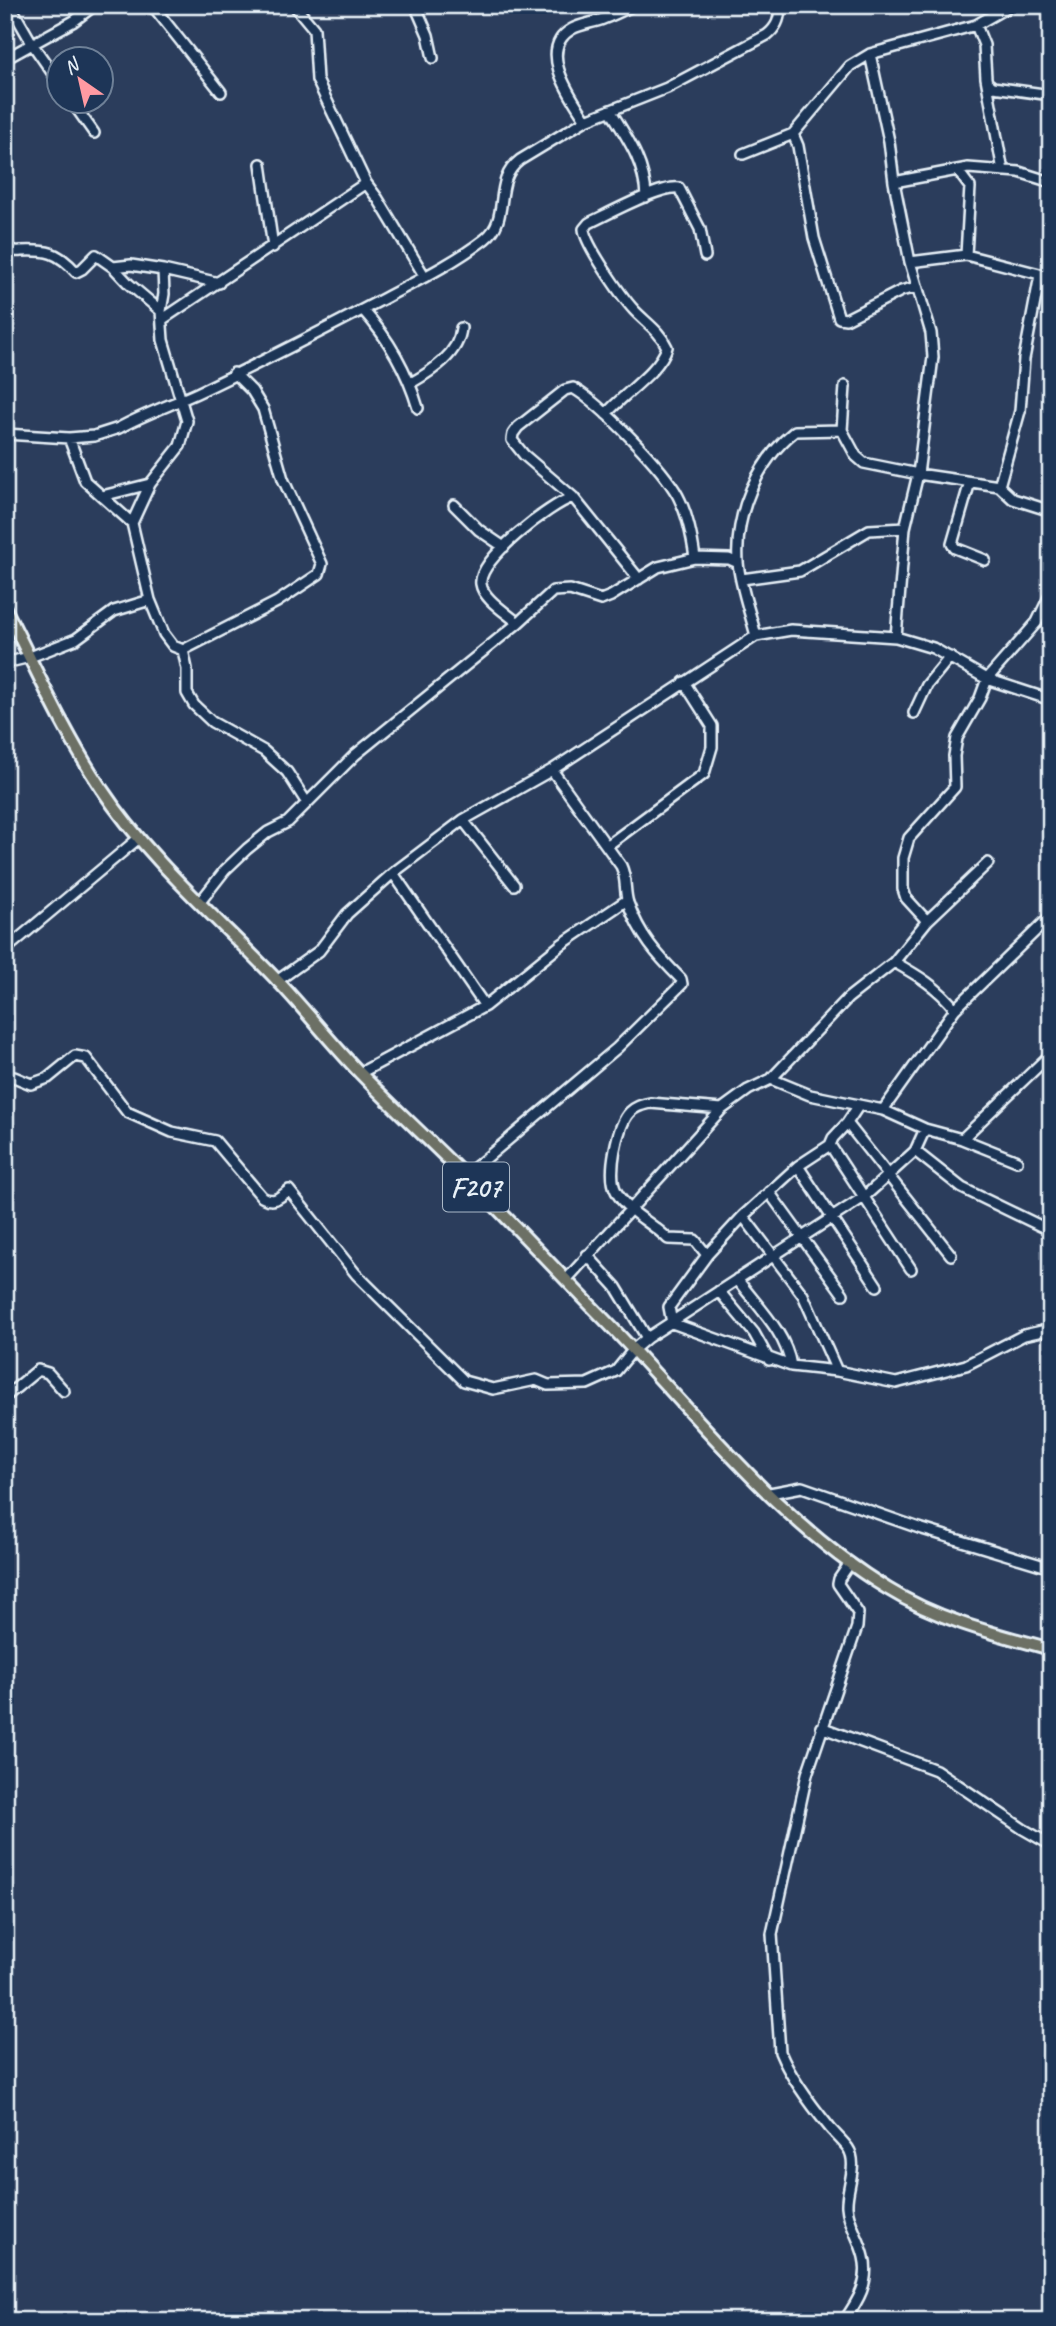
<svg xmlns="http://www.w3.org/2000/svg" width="1056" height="2326" font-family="Caveat,sans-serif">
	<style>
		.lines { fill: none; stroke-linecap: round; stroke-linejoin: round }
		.minor-casing { stroke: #e8f1f8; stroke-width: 14 }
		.major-casing { stroke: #e8f1f8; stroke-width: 16 }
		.minor { stroke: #1d3557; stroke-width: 9 }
		.major { stroke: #6c7065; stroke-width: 10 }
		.labels { text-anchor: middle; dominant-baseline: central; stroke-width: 7; stroke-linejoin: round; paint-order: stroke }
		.shield { fill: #1d3557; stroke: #abb9c8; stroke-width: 2 }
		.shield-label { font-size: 28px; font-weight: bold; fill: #e8f1f8 }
	</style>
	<rect width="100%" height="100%" fill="#2b3d5c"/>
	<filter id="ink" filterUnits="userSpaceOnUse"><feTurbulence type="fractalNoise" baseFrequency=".0143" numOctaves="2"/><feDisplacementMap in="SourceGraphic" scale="14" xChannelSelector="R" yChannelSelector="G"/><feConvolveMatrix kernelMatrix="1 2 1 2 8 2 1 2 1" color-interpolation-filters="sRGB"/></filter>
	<g filter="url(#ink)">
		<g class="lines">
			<g class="minor-casing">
				<path id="minor" d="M10,5l23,40 27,39
					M147,5l9,5 65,82
					M294,5l20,24 3,51 49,103 12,16 47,78
					M415,5l13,30 5,23
					M156,10l16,-5
					M976,25l8,20 2,33 17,93
					M870,54l19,87 5,41 16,80 21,71 2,24 -15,117 -13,54 -9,109
					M5,59l69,-38 21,-16
					M988,83l5,4 58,8
					M72,102l22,31
					M610,110c18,29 35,53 36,87
					M586,120c-15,-23 -50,-71 -14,-91 9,-5 21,-6 31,-10 11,-4 21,-9 31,-14
					M793,134l57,-68 20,-12 106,-29 35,-20
					M743,154l50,-20 5,12 16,92 25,80 7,1 55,-28 15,-4
					M261,164l12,83
					M958,171l12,16 -4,68
					M894,182l74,-14 51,4 32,10
					M5,239l5,11
					M5,253c7,-4 9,-1 16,-2 26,-1 36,0 55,21l6,-3 14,-14 17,12 18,-2 32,5 56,13
					M910,262l56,-7 85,22
					M113,267l16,17 32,27 2,29 24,81 -7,25 -30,38 -18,39
					M363,310c26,29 44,61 55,98
					M161,311l3,-17 -1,-24
					M163,319l203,-136
					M411,383c21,-12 48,-29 50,-55
					M845,386l-3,44 14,26 8,7 54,11 81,12 14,13 38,12
					M606,414c17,-20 54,-43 61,-67 -7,-16 -22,-25 -33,-37 -12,-13 -49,-66 -50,-81l5,-6c19,-9 72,-38 90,-35l21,41 5,27
					M5,434l64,4 25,-2 25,-8c25,-14 52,-23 78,-35 63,-30 125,-62 186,-94 34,-18 71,-36 102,-60 27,-21 6,-57 35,-79l66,-40 81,-32 100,-53c10,-8 14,-17 12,-30
					M69,438l16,43 47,42 18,77 14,34 9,12 10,4 4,19v24l7,12 18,17 52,29 23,21 20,31
					M970,482l-18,62 3,4 30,12
					M999,486l21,-75 4,-52 16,-84
					M102,496l48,-12
					M454,505l25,25 25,17
					M639,579l-66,-82 -49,-42 -12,-15 1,-6 5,-7 47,-37 8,-2c28,16 90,80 105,108 10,19 14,40 17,62
					M742,579l58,-8 69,-41 36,-2
					M518,623c-11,-10 -35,-24 -37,-39 -4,-24 70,-80 92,-87
					M756,636c-6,-24 -16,-50 -18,-74 -3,-49 19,-101 57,-131l47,-1
					M183,650l94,-48 42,-28 3,-10 -39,-85 -20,-70 -11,-18 -18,-18
					M5,663l25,-6 46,-18 38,-28 36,-11
					M914,713l13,-28 23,-28
					M463,820l51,65
					M608,845l96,-71 8,-27v-21l-28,-44
					M393,873l92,133
					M200,902l25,-32 22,-21 21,-17 20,-10 67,-67 163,-132 35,-32 17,-1 31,10 10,-4 47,-29 37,-9 34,1 9,4
					M927,921l-21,-23 -3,-9v-31l6,-20 46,-51 -1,-31 3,-18 23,-40 7,-19 50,-57 14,-29
					M5,950l134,-112
					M894,962c23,13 44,25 61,47
					M277,981l42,-30 28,-37 46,-41 70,-53 89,-50 204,-134 35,-6 105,7 37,11 54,31 64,21
					M360,1073l125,-67 77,-62 65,-44
					M14,1077l17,7 17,-6 27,-22 11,2 41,54 45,20 43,9 47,56c12,7 18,0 27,-7l67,84 108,107 29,8 43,-9 12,5 39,-1 29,-13 18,-22 13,-11 217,-141 51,-46 10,-22
					M771,1079l39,16 73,15 42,19 37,10 55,22
					M859,1105l-12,18 -14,15 -3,7 -32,21 -55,50 -36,39 -38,52 3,16 119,43 46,5 59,12 70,-18 58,-30 27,-6
					M883,1110l72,-101 96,-93
					M847,1123l104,132
					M962,1139l89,-85
					M830,1145l81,124
					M915,1151l47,37 89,43
					M798,1166l79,120
					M465,1176l152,-128 65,-64 -1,-5c-25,-25 -41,-43 -53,-76 -4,-12 -1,-25 -7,-37l-69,-96
					M769,1192l74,102
					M743,1216l60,79 34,76
					M587,1255l29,32 31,51
					M707,1255l-12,-15 -27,-1c-16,-17 -41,-26 -52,-48 -9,-16 1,-66 14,-79 6,-6 12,-7 20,-9l72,6
					M737,1279c20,27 49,53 54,87
					M566,1280l156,-171 26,-19 23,-11 77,-81 46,-36 33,-41 61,-58
					M719,1291l35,42 15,27
					M5,1397l33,-27 10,3 16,18
					M770,1493l32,-6 117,41 132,40
					M821,1727l115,43 87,59 28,16
					M844,2321c14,-20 26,-39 20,-64 -4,-18 -16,-33 -17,-51 -1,-18 12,-42 1,-58 -5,-7 -12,-13 -18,-20 -18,-22 -39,-49 -50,-76l-8,-118 35,-160 50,-147 1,-14 -20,-29 1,-5 11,-16"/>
			</g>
			<g class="major-casing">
				<path id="major" d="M5,608c31,61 58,123 96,180 47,71 114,128 173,189 30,31 56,65 86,96 33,34 68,66 102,100 47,46 91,94 137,141 93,94 175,206 289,275 50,31 107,45 163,60"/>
			</g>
			<use href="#minor" class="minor"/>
			<use href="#major" class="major"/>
		</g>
	</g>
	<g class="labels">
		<rect class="shield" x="443" y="1162.5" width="66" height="49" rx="5"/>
		<g class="shield-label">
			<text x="476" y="1187">F207</text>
		</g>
	</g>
	<rect width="1056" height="2326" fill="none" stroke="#1d3557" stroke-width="28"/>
	<rect x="14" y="14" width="1028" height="2298" fill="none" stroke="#e8f1f8" stroke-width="2.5" filter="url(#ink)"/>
	<g transform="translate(80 80) rotate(326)"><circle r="33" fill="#1d3557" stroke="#6e8097" stroke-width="2"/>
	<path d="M0-5L12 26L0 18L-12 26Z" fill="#ff9aa2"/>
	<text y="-10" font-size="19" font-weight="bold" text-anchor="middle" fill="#e8f1f8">N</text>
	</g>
</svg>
